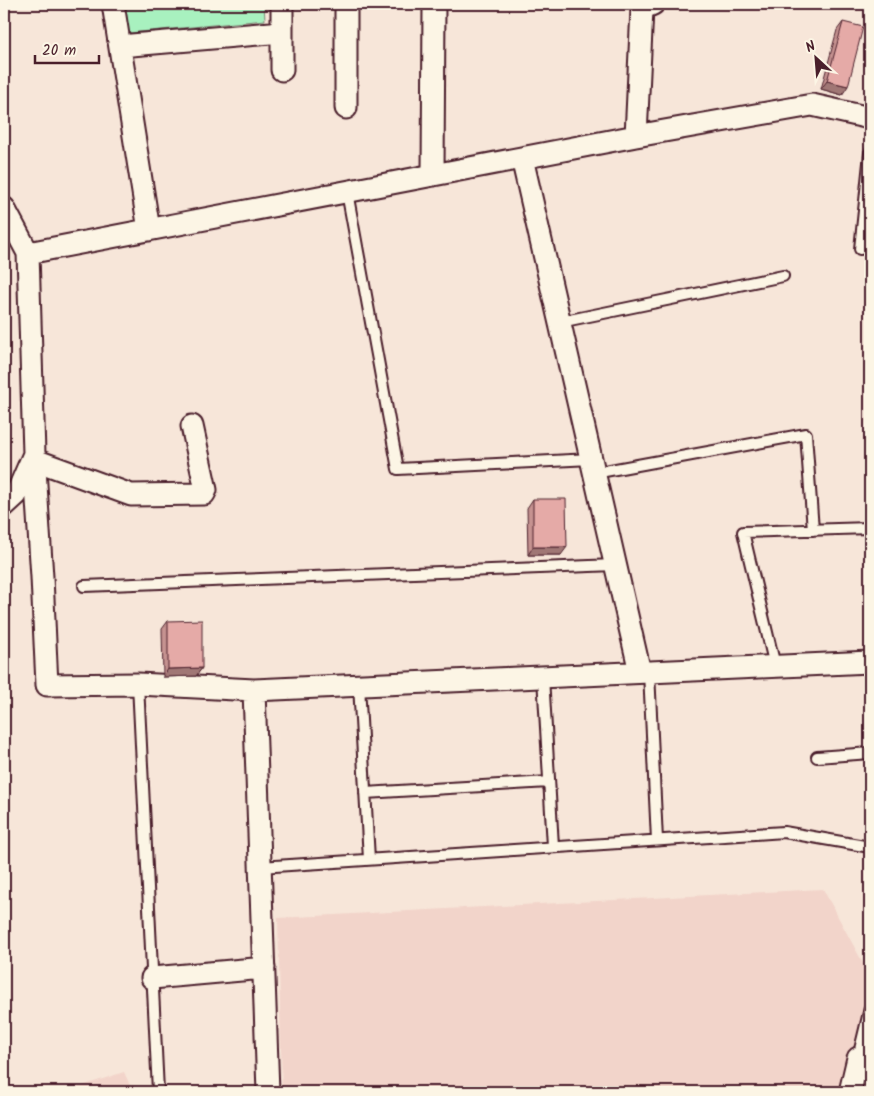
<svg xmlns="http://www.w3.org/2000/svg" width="874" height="1096" font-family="Kalam,sans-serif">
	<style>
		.built { fill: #f2d4ca }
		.green { fill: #a8f1bf; stroke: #798875 }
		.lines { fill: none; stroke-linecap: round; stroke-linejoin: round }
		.lane-casing { stroke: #4a1f2b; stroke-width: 14 }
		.street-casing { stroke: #4a1f2b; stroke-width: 25 }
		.lane { stroke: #fcf5e5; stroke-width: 10 }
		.street { stroke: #fcf5e5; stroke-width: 21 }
		.wall { fill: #c59290; stroke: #4a1f2b }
		.shaded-wall { fill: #a07775; stroke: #4a1f2b }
		.building { fill: #e5aaa7; stroke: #4a1f2b }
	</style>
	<rect width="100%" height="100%" fill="#f7e6d9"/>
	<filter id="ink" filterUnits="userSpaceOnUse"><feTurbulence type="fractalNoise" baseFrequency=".02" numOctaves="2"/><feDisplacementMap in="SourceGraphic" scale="10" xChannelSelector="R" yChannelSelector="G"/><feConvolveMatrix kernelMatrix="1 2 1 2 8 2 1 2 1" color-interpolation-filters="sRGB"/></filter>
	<g filter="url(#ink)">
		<path class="built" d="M823,889l47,87v9l-27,107h-561l-4,-174z
			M124,1072l9,20h-69z"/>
		<path class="green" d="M125,4h139l1,16 -136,13z"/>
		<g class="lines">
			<g class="lane-casing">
				<path id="lane" d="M347,192l51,277 193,-10
					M860,249l10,-96
					M560,322l223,-46
					M594,473l212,-39 7,96
					M84,586l531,-21
					M775,666l-32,-134 127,-4
					M649,672l8,168
					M543,677l10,169
					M138,684l20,407
					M359,685l10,174
					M817,757l53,-4
					M365,793l184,-11
					M260,867l524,-35 86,15
					M858,1058l12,-50"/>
			</g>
			<g class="street-casing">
				<path id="street" d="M113,4l36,226
					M282,4v66
					M346,4v104
					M120,46l162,-14
					M636,136l6,-127 11,-5
					M522,158l118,514
					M433,175l1,-171
					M4,208l24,45 6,201 -18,41 -12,11
					M28,253l608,-117 176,-31 58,13
					M34,454l8,123 5,108 91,-1 116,6 616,-28
					M35,460l96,35 73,-1 2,-4 -14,-64
					M254,690l14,402
					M152,978l112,-10
					M850,1092l8,-34 12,1"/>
			</g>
			<use href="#lane" class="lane"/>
			<use href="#street" class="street"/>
		</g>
		<path class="wall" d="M843,22l-1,73 -21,-6 16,-59z
			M533,499l28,56h-33l-1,-47z
			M168,621l34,47 -6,8 -33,1 -1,-48z"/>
		<path class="shaded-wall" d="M827,81l21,5 -6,9 -21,-6z
			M533,547h34l-6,8h-33z
			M202,668l-6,8 -33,1 5,-8z"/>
		<path class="building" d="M843,22l20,5 -15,59 -21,-5z
			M533,499h33l1,48h-34z
			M202,620v48l-34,1v-48z"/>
	</g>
	<rect width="874" height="1096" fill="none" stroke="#fcf5e5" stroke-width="20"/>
	<rect x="10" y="10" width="854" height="1076" fill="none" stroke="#4a1f2b" stroke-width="2" filter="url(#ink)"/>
	<g transform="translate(816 58) rotate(334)" stroke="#fcf5e5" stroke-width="4" paint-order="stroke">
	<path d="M0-4L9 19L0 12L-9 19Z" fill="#4a1f2b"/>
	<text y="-8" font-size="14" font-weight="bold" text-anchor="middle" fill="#4a1f2b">N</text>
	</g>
	<path d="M35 55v8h64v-8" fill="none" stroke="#4a1f2b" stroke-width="2.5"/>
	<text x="42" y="55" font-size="15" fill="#4a1f2b" stroke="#fcf5e5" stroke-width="4" paint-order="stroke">20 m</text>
</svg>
